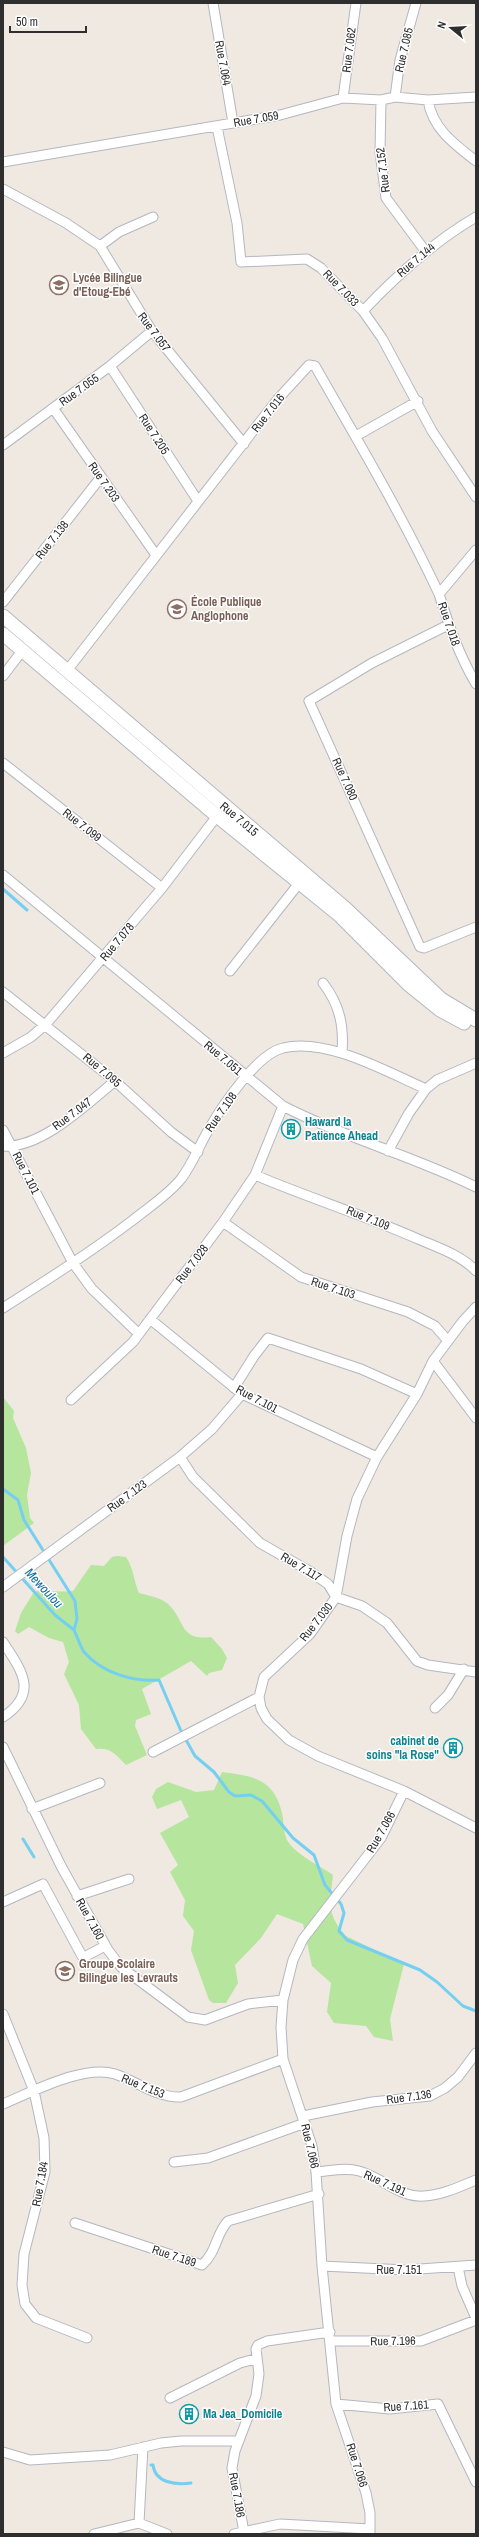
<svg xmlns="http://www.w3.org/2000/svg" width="479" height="2537" font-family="'Archivo Narrow',sans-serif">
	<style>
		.green { fill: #b6e59e }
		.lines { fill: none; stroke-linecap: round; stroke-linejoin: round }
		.stream { stroke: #75cff0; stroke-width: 3 }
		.minor-casing { stroke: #b4b7c1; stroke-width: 11 }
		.secondary-casing { stroke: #b4b7c1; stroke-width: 15 }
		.minor { stroke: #fff; stroke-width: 9 }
		.secondary { stroke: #fff; stroke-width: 13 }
		.labels { text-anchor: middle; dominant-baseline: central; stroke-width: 3; stroke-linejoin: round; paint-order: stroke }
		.street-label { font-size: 12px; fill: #2e2e2e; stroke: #fff }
		.education-label { font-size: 12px; font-weight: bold; fill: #785e54; stroke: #fff; text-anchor: start }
		.culture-label { font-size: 12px; font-weight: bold; fill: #0d838f; stroke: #fff; text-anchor: start }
		.water-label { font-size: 13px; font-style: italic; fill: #0d6fa3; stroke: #fff }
	</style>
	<rect width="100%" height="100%" fill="#efe9e1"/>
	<path class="green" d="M3,1397l11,14 -1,7 13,30 5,25 -4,22 3,23 4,5 -31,23z
		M117,1556l9,1c7,9 8,25 13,36 10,3 21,4 29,11 18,17 11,37 43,33l11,12 5,9 -5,12 -13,3 -2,3 -16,-15 -49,28 9,25 -15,6 -1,6 12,29 -21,10c-10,-10 -15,-18 -30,-16l-15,-20 -2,-24 -15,-31 5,-12 -6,-20 -14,-4 -20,-11 -11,7 -3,-3 6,-18 13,-21c13,-3 25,1 39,-1l18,-26 13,1 8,-9z
		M222,1772c30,4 52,6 60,41 2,8 1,19 5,27 9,15 32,25 46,35 -3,28 -7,39 13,61l58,28 -14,55 3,22 -19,-4 -8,-11 -32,-3 -7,-11 4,-29 -19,-17 -9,-42 -26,-10 -16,24 -26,27 3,18 -12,20h-13l-4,-3 -18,-50 3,-19 -11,-15 2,-16 -15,-28 8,-7 -18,-32 29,-16 -8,-17 -24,9 -5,-12 4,-8 12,-7 28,10 18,-2z"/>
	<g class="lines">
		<path class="stream" d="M3,889l24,21
			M3,1489l15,11 6,20 51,81 2,18 -3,11c3,6 6,16 10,22 18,21 49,30 75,28l22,51 14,25 19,16 15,20 6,4 16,-1 11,6 31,37 21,17 11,30 16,19 3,9 -5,18 8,9 73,30 17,12 26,24 13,5
			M3,1557l52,58 19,15
			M23,1839l11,18
			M151,2465h2c2,18 23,20 38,18"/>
		<g class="minor-casing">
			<path id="minor" d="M213,3l20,120
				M395,97l5,-37 16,-57
				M343,98l13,-95
				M381,100l-1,52 6,46 40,54
				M428,100l48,-3
				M217,127l20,96 4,39 66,-3 14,9 42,43 19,27 50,93 44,66
				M3,162l277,-47 63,-17 38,2 14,-3 33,3c4,28 26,44 48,61
				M3,189l63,34 34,23 52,85 92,113
				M100,246l19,-14 34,-15
				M363,311c34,-36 70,-69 113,-94
				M110,366l88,135
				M53,408l103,147
				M356,436l62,-35
				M3,445l107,-79 42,-35
				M476,550l-37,44c10,32 20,61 37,90
				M3,602l98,-125
				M448,625l-76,38 -63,38 111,246 4,1 52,-21
				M66,672l211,-272 32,-35 6,1c43,75 87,149 124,228
				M3,676l19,-25
				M3,763l159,125
				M3,875l280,231c62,32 130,50 193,81
				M230,971l70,-89
				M323,983c17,22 21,43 19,70
				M3,992l112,89 56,51 27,20
				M3,1053l28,-16 15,-13 116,-136 55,-72
				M3,1130l70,133 19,26 47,45
				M3,1146c38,3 84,-42 112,-65
				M388,1151l21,-38 17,-24
				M255,1175c54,23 109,40 163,64 19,8 43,16 58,32
				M223,1222l78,55 107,35 27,14 13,15
				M476,1307l-13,14 -30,40 -16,33 -40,63 -20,42 -10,37 -11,61 -26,37 -46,43 -5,20 2,11 6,11 22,21 29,16 86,35 72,37
				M3,1308c44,-28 88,-56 130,-88 16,-13 35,-25 48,-41 12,-16 18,-33 28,-50 13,-23 48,-75 74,-81 43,-11 104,24 143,41l11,-9 39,-17
				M150,1319l92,75 135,63
				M433,1361l43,57
				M234,1388l20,-32 14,-18 93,31 56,25
				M71,1400l62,-58 90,-120 32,-47 28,-69
				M180,1457l13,20 67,66 51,29 17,12 8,13 26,9 25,17 30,38 11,4 48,7
				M3,1587l177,-130 32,-28 30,-35
				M3,1642c19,29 36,51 0,75
				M435,1708l13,-13 16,-26
				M3,1747l58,119 47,84 13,17 67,50 17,3 43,-16 35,-4
				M153,1752l106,-55
				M32,1809l68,-26
				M77,1896l52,-17
				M3,1902l40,-18 39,72h4l19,-10
				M3,2014l31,77 10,47 1,34 -21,82 -2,31 3,19 11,14 51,20
				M3,2104c29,-12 81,-40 112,-30 21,7 42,24 66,23l102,-38
				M303,2116l69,-14 58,-6 15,-8 13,-11 18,-24
				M174,2162l34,-4 97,-35
				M316,2172c14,-1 29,-5 43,-1 23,6 40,27 65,25 18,-1 35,-9 52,-16
				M75,2223l127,42c16,-15 13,-30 26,-44l91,-27
				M322,2266l84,4 70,-5
				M458,2267l4,19 14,32
				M331,2341h90l55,-21
				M170,2398l70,-35 15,-4
				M336,2404l54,5 48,-5 38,78
				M3,2452l27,8 80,-5 51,-12 20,-2h58
				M139,2523l4,-76
				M244,2532l-12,-64 3,-17 21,-55 3,-22 -3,-25 2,-4 9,-4 63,-9
				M94,2534l45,-11 28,11
				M234,2534l46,-10 90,5
				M370,2534v-21l-4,-20 -30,-89 -14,-138 -6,-94 -4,-26 -29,-87 -2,-32 2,-27 10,-40 10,-21 78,-101 23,-47"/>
		</g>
		<g class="secondary-casing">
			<path id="secondary" d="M3,616l342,292 96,91 35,21
				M3,634l214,182 122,99 70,70 31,25 24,13"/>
		</g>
		<use href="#minor" class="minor"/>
		<use href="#secondary" class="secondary"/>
	</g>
	<defs>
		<g id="school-ring" transform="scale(1)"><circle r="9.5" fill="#fff" stroke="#8d6e63" stroke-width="1.5"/><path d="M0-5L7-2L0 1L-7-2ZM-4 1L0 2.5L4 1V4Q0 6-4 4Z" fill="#8d6e63"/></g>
		<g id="building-ring" transform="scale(1)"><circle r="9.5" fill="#fff" stroke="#0f9aa8" stroke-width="1.5"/><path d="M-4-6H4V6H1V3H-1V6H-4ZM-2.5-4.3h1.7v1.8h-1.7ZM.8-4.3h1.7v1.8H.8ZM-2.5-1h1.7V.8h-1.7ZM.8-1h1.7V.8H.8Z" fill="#0f9aa8"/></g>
	</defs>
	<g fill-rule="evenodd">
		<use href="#school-ring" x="59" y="285"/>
		<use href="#school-ring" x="177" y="609"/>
		<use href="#building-ring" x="291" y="1129"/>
		<use href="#building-ring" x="453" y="1748"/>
		<use href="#school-ring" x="65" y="1971"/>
		<use href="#building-ring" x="189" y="2414"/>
	</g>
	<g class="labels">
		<g class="street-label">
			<text transform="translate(349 50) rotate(-83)">Rue 7.062</text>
			<text transform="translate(404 50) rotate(-77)">Rue 7.085</text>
			<text transform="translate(223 63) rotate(80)">Rue 7.064</text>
			<text transform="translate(256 119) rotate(-10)">Rue 7.059</text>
			<text transform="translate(383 170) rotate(-97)">Rue 7.152</text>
			<text transform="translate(416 260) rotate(-40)">Rue 7.144</text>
			<text transform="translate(341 288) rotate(46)">Rue 7.033</text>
			<text transform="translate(154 332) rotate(53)">Rue 7.057</text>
			<text transform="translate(79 390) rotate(-36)">Rue 7.055</text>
			<text transform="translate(268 413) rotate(-52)">Rue 7.016</text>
			<text transform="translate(154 434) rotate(57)">Rue 7.205</text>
			<text transform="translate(104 482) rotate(55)">Rue 7.203</text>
			<text transform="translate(52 540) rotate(-52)">Rue 7.138</text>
			<text transform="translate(449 624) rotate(71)">Rue 7.018</text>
			<text transform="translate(345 779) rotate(66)">Rue 7.080</text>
			<text transform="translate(239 819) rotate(40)">Rue 7.015</text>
			<text transform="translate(82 825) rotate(38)">Rue 7.099</text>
			<text transform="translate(117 942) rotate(-50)">Rue 7.078</text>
			<text transform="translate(223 1058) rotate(40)">Rue 7.051</text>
			<text transform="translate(102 1070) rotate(40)">Rue 7.095</text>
			<text transform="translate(221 1112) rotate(-55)">Rue 7.108</text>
			<text transform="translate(72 1114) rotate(-37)">Rue 7.047</text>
			<text transform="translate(26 1173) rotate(63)">Rue 7.101</text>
			<text transform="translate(368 1218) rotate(22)">Rue 7.109</text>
			<text transform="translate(192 1264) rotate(-53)">Rue 7.028</text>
			<text transform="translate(333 1288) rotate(18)">Rue 7.103</text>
			<text transform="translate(257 1399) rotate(28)">Rue 7.101</text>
			<text transform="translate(127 1496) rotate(-36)">Rue 7.123</text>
			<text transform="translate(301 1567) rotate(31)">Rue 7.117</text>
			<text transform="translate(316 1622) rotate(-52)">Rue 7.030</text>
			<text transform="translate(381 1832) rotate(-60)">Rue 7.066</text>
			<text transform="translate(90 1919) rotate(61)">Rue 7.160</text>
			<text transform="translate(143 2086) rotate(22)">Rue 7.153</text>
			<text transform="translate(409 2097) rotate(-8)">Rue 7.136</text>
			<text transform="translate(310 2146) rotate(77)">Rue 7.066</text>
			<text transform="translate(385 2183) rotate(24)">Rue 7.191</text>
			<text transform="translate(40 2184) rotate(-80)">Rue 7.184</text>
			<text transform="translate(174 2256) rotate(18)">Rue 7.189</text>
			<text x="399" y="2270">Rue 7.151</text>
			<text transform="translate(393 2341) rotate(-1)">Rue 7.196</text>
			<text transform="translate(406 2406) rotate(-4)">Rue 7.161</text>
			<text transform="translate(357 2465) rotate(72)">Rue 7.066</text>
			<text transform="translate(237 2495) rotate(80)">Rue 7.186</text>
		</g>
		<g class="education-label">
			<text x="73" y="278">Lycée Bilingue<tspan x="73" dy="14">d'Etoug-Ebé</tspan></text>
			<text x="191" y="602">École Publique<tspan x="191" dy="14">Anglophone</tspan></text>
			<text x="79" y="1964">Groupe Scolaire<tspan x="79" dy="14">Bilingue les Levrauts</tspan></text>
		</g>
		<g class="culture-label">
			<text x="305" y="1122">Haward la<tspan x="305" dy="14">Patience Ahead</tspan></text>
			<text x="439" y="1741" text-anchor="end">cabinet de<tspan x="439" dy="14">soins "la Rose"</tspan></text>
			<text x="203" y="2414">Ma Jea_Domicile</text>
		</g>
		<g class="water-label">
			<text transform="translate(44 1588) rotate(47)">Mewoulou</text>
		</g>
	</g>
	<rect width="479" height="2537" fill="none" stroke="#2e2e2e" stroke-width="8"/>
	<g transform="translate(451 28) rotate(288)" stroke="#ffffff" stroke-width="3" paint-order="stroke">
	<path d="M0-3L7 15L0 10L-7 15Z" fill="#2e2e2e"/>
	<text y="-6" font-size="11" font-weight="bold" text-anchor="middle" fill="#2e2e2e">N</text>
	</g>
	<path d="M10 26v6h76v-6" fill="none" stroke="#2e2e2e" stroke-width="2"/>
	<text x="16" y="26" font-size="12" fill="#2e2e2e" stroke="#ffffff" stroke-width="3" paint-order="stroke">50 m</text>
</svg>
